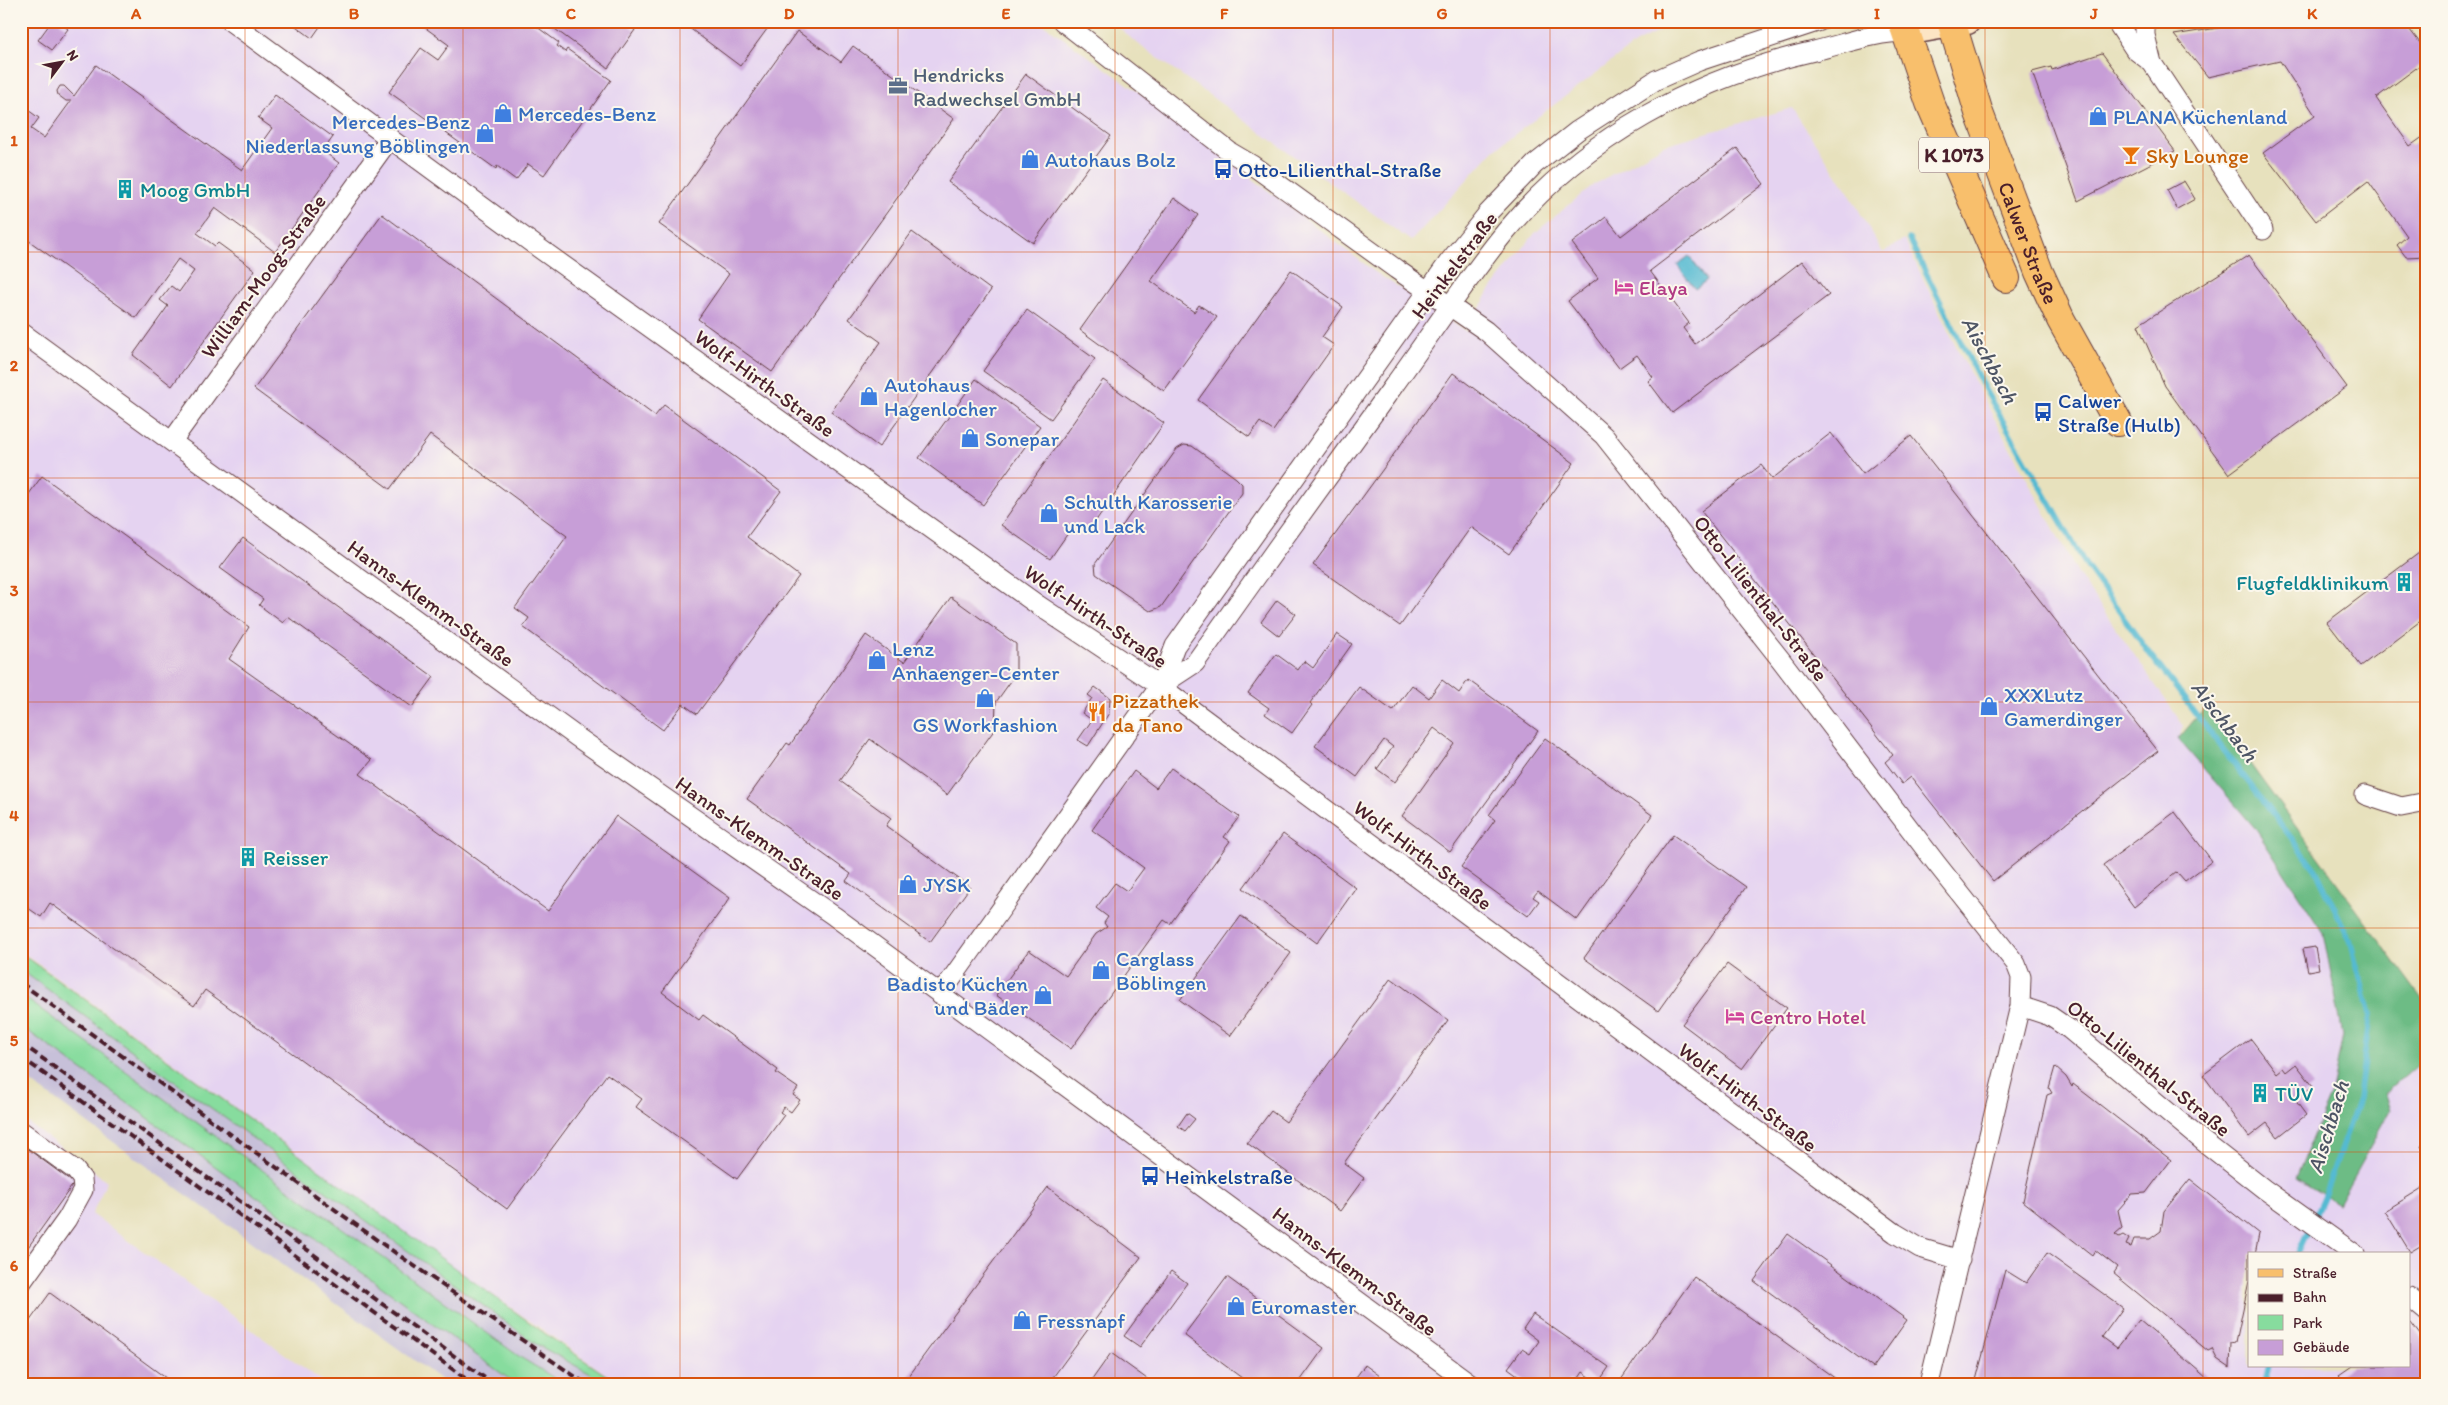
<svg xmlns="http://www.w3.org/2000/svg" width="2448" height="1405" font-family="Itim,sans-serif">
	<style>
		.built { fill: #e5d3f1; fill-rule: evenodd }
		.industrial { fill: #c7c0d9 }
		.green { fill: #87dc9e; stroke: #687e64 }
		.forest { fill: #6dbc85; stroke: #5c6e58 }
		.water { fill: #54bad2; stroke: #4f6c7e }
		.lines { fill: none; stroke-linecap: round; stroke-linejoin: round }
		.stream { stroke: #54bad2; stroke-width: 5.5 }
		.building { fill: #c79ed7 }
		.minor-casing { stroke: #623c41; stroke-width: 21 }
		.secondary-casing { stroke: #623c41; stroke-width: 29 }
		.primary-casing { stroke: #623c41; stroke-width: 30 }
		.minor { stroke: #fff; stroke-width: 19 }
		.secondary { stroke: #fce5c4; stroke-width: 26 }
		.primary { stroke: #f8bf6c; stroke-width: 28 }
		.rail { stroke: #4a1f2b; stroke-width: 4; stroke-dasharray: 8 4; stroke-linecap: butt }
		.grid { fill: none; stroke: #d8530f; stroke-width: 1; stroke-opacity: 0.55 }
		.labels { text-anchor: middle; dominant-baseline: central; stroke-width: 4; stroke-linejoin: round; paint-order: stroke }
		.shield { fill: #fbf7ec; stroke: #7f6065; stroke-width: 1 }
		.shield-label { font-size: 20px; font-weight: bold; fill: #4a1f2b }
		.service-label { font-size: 21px; fill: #4e5e75; stroke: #fbf7ec; text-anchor: start }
		.shop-label { font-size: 21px; fill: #366cbe; stroke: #fbf7ec; text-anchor: start }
		.food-label { font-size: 21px; fill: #c56008; stroke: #fbf7ec; text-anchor: start }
		.transit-label { font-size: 21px; fill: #164399; stroke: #fbf7ec; text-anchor: start }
		.culture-label { font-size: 21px; fill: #0d838f; stroke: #fbf7ec; text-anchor: start }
		.street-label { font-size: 21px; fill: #4a1f2b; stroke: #fbf7ec }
		.hotel-label { font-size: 21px; fill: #b23c85; stroke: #fbf7ec; text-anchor: start }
		.water-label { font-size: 22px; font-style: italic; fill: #4e5565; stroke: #fbf7ec }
		.neatline { fill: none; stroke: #d8530f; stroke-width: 2 }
		.grid-label { font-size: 16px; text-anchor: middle; font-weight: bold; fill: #d8530f }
	</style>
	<rect width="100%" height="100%" fill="#fbf7ec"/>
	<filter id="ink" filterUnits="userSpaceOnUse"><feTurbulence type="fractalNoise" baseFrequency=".02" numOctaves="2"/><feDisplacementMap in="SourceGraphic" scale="10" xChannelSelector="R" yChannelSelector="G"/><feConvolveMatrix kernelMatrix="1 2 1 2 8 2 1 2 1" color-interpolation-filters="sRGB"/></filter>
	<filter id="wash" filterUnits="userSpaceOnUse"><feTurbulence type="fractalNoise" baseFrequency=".0096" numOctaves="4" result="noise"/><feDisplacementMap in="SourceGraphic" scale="20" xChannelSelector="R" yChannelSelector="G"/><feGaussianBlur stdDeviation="1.12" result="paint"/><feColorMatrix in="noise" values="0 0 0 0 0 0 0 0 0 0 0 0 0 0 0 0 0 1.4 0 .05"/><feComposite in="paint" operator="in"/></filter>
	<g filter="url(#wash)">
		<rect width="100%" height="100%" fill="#e7e1bd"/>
		<path class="built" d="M21,21h1018l101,72 235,179 92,60 22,-40 46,-59 58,-48 71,-40 128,-37 57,85 34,60 21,-14 52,108 122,227 105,151 -4,14 76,89 68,105 20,102 -11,56 -36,87 42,26 47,-110 42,-37v327h-1807l-157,-110 -442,-323zM2249,1254h160v112h-160z
			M1112,21h568l-44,22 -142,107 -83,91 -278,-201z
			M21,1118l86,63 -15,33 234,170h-305z"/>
		<path class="industrial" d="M21,970l515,374 53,29 15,11h-40l-44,-27 -499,-362z
			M21,1026l495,358h-69l-426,-309z"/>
		<path class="green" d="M21,953l526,382 72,49h-15l-15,-11 -53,-29 -515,-374z
			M21,995l499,362 44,27h-48l-495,-358z"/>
		<path class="forest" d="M2207,705l220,301v51l-42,37 5,17 -52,93 -42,-26 36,-87 11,-56 -20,-102 -68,-105 -77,-89z"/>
		<path class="water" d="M1689,256l18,24 -12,9 -18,-24z"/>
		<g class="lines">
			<path class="stream" d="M1909,239l75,149 103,179 62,86 167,217 34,70 20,74 -11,84 -33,93 -28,63
				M2265,1384l4,-18"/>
		</g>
		<g id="blocks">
			<path class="building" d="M52,21h6l10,8 -16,21 -14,-10z
				M289,21h35l-12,17z
				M416,21h113l30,22 -2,3 8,6 2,-3 44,31 -67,95 -16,-11 -12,16 -19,-14 -1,3 -107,-77 32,-44 17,12 11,-15z
				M544,21h79l12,9 -27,38z
				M680,21h93l-33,45z
				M2262,21h141l24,31v8l-51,38 34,48 17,-12v122l-21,1 -9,-12 10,-9 -39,-55 -52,40 -53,-68 52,-38 -35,-54 -72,16 -34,-42z
				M797,31l44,31 12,-16 101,73 -182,253 -74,-53 31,-45 -70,-50z
				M2102,53l73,98 -97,50 -46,-129 19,-5 1,3z
				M96,65l146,105 30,-42 -14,-10 17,-23 58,42 -10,14 16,12 -64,89 -60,-44 -18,25 18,13 3,-3 37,27 -83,116 -39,-31 35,-49 -8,-6 11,-14 8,6 15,-21 -16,-12 -42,59 -115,-83v-130l18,13 -8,11 13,9 27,-37h-5l-8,-6 -1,-4 3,-5h4l10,10z
				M1026,74l85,62 -78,107 -85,-61z
				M1737,148l27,36 -114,87 39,52 -6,5 12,16 107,-83 27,34 -157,118 -24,-32 5,-4 -16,-22 -18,13 -51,-67 30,-23 -26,-35 34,-26 15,19z
				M2184,181l11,18 -18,10 -10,-19z
				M1174,198l24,17 -47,66 43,31 5,-7 18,12 -53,74 -84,-61z
				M382,214l273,202 9,-11 117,86 -34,46 52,39 -102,138 -14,-10 -20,26 -140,-103 6,-9 -14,-10 52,-72 -137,-101 -40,54 -136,-100z
				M912,232l79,58 -112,157 -48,-35 50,-70 -32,-23z
				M2249,255l98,132 -118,87 -64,-88 -27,-61z
				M1291,270l52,37 -21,30 12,8 -61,86 -13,-9 -11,15 -51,-37z
				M1027,310l68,49 -44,60 -68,-48z
				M1453,373l121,90 -65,91 -38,-27 -71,99 -87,-61z
				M976,379l64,47 -57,79 -64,-47z
				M1103,380l61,43 -76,109 -13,-9 -25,36 -49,-34z
				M1831,433l32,41 48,-38 247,315 -165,130 -82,-104 -9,7 -17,-22 8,-7 -192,-244 60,-46 11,14z
				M1184,445l8,1 44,32 6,6v9l-81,114 -11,4 -54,-37 -1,-10 82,-115z
				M42,476l207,151 -20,32 143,101 -12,14 188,137 68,-95 114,82 -68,94 37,28 4,-5 75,55 -2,3 22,15 -5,7 7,5 -9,12 -7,-5 -4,5 4,3 -47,64 -101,-72 6,-8 -35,-25 -100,135 -302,-219 -11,16 -144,-103 -9,14 -20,-14v-398z
				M243,538l191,139 -22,30 -124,-90 -5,6 -24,-18 4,-6 -43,-31z
				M2427,547v69l-66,50 -34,-44z
				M951,597l65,47v30l-20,28 -1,27 -48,66 -77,-56 -30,42 51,37 -5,8 84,61 -40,55 -84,-61 5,-7 -104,-75 40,-56 3,2 76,-110 38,27z
				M1277,600l19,14 -17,22 -18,-14z
				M1337,634l15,10 -42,59 2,2 -20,28 -27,-19 4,-6 -21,-15 28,-39 22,16 6,-9 9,7z
				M1442,680l17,13 9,-13 70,51 -88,121 -48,-36 52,-73 -20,-15 -39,54 -18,-13 16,-22 -9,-7 -27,37 -42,-31 44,-59 34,24 19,-26 17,13z
				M1095,687l15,11 -1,15 -21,33 -10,-6 14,-20 -10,-7 10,-15 -4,-3z
				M1545,738l107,77 -75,105 -39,-29 -5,6 6,4 -11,15 -67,-49 34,-47 -6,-5z
				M1171,768l68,49 -15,20 6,4 -60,83 -6,-4 -93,129 -75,-54 33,-45 37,26 30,-42 11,-7 -3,-4 4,-6 -12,-9 19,-25 12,8 17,-23 -52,-38 42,-59 22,17z
				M2175,812l37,49 -27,20 -8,-9 -43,35 -31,-42z
				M1283,834l73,54 -39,55 -74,-55z
				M1673,835l73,52 -88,124 -74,-53z
				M1241,916l50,37 -61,83 -50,-36z
				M2315,947l4,22 -11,2 -5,-22z
				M1727,964l60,44 -45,61 -60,-45z
				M1391,978l57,42 -104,143 20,15 -24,33 -93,-68 24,-32 15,11z
				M2251,1039l26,34 6,-5 3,4 10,-8 17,22 -18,14 11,15 -28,22 -11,-14 -18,14 -46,-62z
				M2055,1067l11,10 6,10 1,-3 98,76 -25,33 -14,1 -14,16 4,18 -7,6 4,3 4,-2 6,4 -3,6 5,2 3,-8h16l11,-8 3,-20 26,-32 69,55 -4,20h-6v27l-13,61 -5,1 -1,25 -13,-9 -5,-10 -4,2 -95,-78 4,-6 -22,-17 -3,5 -69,-54 24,-106 5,-2 -3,-5z
				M1187,1113l8,6 -10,12 -7,-5z
				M2427,1143v13l-6,-10z
				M21,1144l53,39 -53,74z
				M2427,1185v57l-17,10 -25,-41z
				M1048,1187l93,70 -93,127h-145z
				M1788,1234l119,86 -34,48 -119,-87z
				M2047,1253l76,55 -21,29 15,11 22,-28 75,64h-239l30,-114 21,13z
				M1171,1271l16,12 -47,64 -16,-11z
				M1227,1277l97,71 -26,36h-48l-66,-49z
				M1694,1277l149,107h-225z
				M50,1293l124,91h-153v-51z
				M1533,1314l76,53 -11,16 -15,-11 -8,12 -5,-4 -3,4h-37l-22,-16 14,-19 8,5 9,-13 -16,-12z
				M2411,1323l16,21v40h-81l-7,-9 13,-9h57v-42z
				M1111,1353l43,31h-65z
				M1365,1365l26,19h-40z"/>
		</g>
	</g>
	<g filter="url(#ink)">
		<use href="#blocks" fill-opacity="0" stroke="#623c41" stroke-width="1"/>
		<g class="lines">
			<g class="minor-casing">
				<path id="minor" d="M230,21l302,222 506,362 122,81 735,547 25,15 40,12
					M1062,21l168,131 22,13 144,104 90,62 118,105 177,224 155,203 80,101 5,13 -1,29 30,10 19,13 135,113 60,47 91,65
					M2116,21l19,29 17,13
					M2145,21v14l7,28 111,167
					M21,332l556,405 257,179 637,468
					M172,441l218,-303
					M1160,686l35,-23c65,-92 131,-184 197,-275 38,-52 73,-107 114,-157 78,-94 190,-153 308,-180 30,-7 61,-19 92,-19
					M2365,795l36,12 26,-5
					M940,995l220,-309 15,-40 273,-383 40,-50 47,-49 42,-33 79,-51 43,-19 121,-40
					M21,1131l54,39 7,9 1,11 -16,29 -46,64
					M2409,1297l18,15
					M1929,1384l91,-378"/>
			</g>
			<g class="secondary-casing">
				<path id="secondary" d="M1906,32l61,-11"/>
			</g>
			<g class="primary-casing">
				<g id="primary">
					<path d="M1902,21l28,82 76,175"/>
					<path id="s1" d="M1951,21l28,92 60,159 22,48 57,102"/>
				</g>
			</g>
			<use href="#minor" class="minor"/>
			<use href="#secondary" class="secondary"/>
			<use href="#primary" class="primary"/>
			<path class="rail" d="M21,983l363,262 202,139
				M21,1043l472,341
				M21,1057l452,327"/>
		</g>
	</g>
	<path class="grid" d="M245,21v1363M463,21v1363M680,21v1363M898,21v1363M1115,21v1363M1333,21v1363M1550,21v1363M1768,21v1363M1985,21v1363M2203,21v1363M21,252h2406M21,478h2406M21,702h2406M21,928h2406M21,1152h2406"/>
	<defs>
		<g id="office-bare" transform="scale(1.5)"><path d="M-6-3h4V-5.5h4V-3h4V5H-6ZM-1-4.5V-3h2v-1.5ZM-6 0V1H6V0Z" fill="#5c6f8a" stroke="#fbf7ec" stroke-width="2.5" paint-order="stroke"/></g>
		<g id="shop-bare" transform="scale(1.5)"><path d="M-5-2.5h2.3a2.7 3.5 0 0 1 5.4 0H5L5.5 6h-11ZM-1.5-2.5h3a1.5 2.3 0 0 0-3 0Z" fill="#3f7fe0" stroke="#fbf7ec" stroke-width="2.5" paint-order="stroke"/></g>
		<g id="bar-bare" transform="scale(1.5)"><path d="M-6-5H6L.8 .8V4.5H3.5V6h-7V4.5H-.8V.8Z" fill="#e8710a" stroke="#fbf7ec" stroke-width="2.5" paint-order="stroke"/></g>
		<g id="bus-bare" transform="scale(1.5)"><path d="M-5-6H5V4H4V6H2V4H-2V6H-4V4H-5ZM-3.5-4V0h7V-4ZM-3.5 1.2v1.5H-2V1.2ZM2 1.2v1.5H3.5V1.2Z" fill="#1a4fb4" stroke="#fbf7ec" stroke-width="2.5" paint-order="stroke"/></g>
		<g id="building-bare" transform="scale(1.5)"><path d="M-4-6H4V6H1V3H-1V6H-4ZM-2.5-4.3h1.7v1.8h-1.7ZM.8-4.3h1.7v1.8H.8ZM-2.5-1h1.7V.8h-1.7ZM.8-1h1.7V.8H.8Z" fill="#0f9aa8" stroke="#fbf7ec" stroke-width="2.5" paint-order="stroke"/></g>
		<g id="hotel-bare" transform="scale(1.5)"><path d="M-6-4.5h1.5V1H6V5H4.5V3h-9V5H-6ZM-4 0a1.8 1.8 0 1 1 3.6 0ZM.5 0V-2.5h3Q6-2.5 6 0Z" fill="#d1479c" stroke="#fbf7ec" stroke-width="2.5" paint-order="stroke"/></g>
		<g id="restaurant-bare" transform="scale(1.5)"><path d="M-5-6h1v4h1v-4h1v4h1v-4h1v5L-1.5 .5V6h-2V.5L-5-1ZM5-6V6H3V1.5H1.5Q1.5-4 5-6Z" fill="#e8710a" stroke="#fbf7ec" stroke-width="2.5" paint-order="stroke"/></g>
	</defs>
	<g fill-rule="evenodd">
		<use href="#office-bare" x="898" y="86"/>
		<use href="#shop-bare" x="503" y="113"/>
		<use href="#shop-bare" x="2098" y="116"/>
		<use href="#shop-bare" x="485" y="133"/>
		<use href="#bar-bare" x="2131" y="155"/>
		<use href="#shop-bare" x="1030" y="159"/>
		<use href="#bus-bare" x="1223" y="169"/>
		<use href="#building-bare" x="125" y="189"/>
		<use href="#hotel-bare" x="1624" y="287"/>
		<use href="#shop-bare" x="869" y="396"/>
		<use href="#bus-bare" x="2043" y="412"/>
		<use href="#shop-bare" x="970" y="438"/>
		<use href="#shop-bare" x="1049" y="513"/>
		<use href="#building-bare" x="2404" y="582"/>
		<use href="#shop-bare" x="877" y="660"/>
		<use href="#shop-bare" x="985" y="698"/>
		<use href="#shop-bare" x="1989" y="706"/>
		<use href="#restaurant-bare" x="1097" y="712"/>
		<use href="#building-bare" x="248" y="857"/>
		<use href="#shop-bare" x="908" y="884"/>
		<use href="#shop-bare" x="1101" y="970"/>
		<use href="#shop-bare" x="1043" y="995"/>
		<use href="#hotel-bare" x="1735" y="1016"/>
		<use href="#building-bare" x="2260" y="1093"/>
		<use href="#bus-bare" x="1150" y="1176"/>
		<use href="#shop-bare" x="1236" y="1306"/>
		<use href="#shop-bare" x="1022" y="1320"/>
	</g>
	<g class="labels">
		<rect class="shield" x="1919" y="137.5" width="70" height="35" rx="4"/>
		<g class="shield-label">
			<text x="1954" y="155">K 1073</text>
		</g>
		<g class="service-label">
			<text x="913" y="74">Hendricks<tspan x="913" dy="24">Radwechsel GmbH</tspan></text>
		</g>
		<g class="shop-label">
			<text x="518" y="113">Mercedes-Benz</text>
			<text x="2113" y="116">PLANA Küchenland</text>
			<text x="470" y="121" text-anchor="end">Mercedes-Benz<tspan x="470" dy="24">Niederlassung Böblingen</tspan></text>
			<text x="1045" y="159">Autohaus Bolz</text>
			<text x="884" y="384">Autohaus<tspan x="884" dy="24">Hagenlocher</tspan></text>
			<text x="985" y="438">Sonepar</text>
			<text x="1064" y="501">Schulth Karosserie<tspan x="1064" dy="24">und Lack</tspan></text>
			<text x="892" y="648">Lenz<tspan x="892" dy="24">Anhaenger-Center</tspan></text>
			<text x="2004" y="694">XXXLutz<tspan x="2004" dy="24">Gamerdinger</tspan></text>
			<text x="985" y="724" text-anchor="middle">GS Workfashion</text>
			<text x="923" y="884">JYSK</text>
			<text x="1116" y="958">Carglass<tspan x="1116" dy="24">Böblingen</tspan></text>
			<text x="1028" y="983" text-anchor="end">Badisto Küchen<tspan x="1028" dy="24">und Bäder</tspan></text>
			<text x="1251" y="1306">Euromaster</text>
			<text x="1037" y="1320">Fressnapf</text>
		</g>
		<g class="food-label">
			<text x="2146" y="155">Sky Lounge</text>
			<text x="1112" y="700">Pizzathek<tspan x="1112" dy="24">da Tano</tspan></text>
		</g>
		<g class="transit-label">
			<text x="1238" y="169">Otto-Lilienthal-Straße</text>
			<text x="2058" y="400">Calwer<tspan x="2058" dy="24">Straße (Hulb)</tspan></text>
			<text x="1165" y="1176">Heinkelstraße</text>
		</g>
		<g class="culture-label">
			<text x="140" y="189">Moog GmbH</text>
			<text x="2389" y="582" text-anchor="end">Flugfeldklinikum</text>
			<text x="263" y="857">Reisser</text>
			<text x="2275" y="1093">TÜV</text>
		</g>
		<g class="street-label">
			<text stroke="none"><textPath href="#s1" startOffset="235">Calwer Straße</textPath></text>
			<text transform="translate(1454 265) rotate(-53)">Heinkelstraße</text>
			<text transform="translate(263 276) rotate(-54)">William-Moog-Straße</text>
			<text transform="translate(765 383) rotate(36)">Wolf-Hirth-Straße</text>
			<text transform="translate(1761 598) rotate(52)">Otto-Lilienthal-Straße</text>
			<text transform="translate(431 603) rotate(36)">Hanns-Klemm-Straße</text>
			<text transform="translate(1096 616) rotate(34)">Wolf-Hirth-Straße</text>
			<text transform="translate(760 838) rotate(35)">Hanns-Klemm-Straße</text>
			<text transform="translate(1423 855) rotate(37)">Wolf-Hirth-Straße</text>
			<text transform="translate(2149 1068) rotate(39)">Otto-Lilienthal-Straße</text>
			<text transform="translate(1748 1097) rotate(37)">Wolf-Hirth-Straße</text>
			<text transform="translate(1355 1271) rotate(37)">Hanns-Klemm-Straße</text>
		</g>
		<g class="hotel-label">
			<text x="1639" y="287">Elaya</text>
			<text x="1750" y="1016">Centro Hotel</text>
		</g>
		<g class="water-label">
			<text transform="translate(1990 360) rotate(62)">Aischbach</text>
			<text transform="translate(2225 721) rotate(53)">Aischbach</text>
			<text transform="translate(2328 1127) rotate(-73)">Aischbach</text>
		</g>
	</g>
	<rect width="2448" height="1405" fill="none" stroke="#fbf7ec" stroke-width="55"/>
	<rect x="2248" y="1252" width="162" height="115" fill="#fbf7ec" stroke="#b4a19f"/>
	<rect x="2258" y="1269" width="25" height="8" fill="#f8bf6c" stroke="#b4a19f"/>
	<text x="2293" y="1278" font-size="15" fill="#4a1f2b">Straße</text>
	<rect x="2258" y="1294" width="25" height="8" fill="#4a1f2b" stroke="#b4a19f"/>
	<text x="2293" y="1302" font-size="15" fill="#4a1f2b">Bahn</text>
	<rect x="2258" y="1315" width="25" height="15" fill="#87dc9e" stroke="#b4a19f"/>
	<text x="2293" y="1328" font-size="15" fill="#4a1f2b">Park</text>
	<rect x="2258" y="1340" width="25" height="15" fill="#c79ed7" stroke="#b4a19f"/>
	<text x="2293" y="1352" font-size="15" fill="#4a1f2b">Gebäude</text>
	<g transform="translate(62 62) rotate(58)" stroke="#fbf7ec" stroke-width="4" paint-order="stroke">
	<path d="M0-4L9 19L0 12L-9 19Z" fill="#4a1f2b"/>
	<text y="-8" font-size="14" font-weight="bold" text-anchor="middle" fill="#4a1f2b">N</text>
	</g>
	<rect x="28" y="28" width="2392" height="1350" class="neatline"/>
	<g class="grid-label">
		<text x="136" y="19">A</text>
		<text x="354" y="19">B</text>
		<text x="571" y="19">C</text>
		<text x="789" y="19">D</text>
		<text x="1006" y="19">E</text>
		<text x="1224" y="19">F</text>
		<text x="1442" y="19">G</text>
		<text x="1659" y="19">H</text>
		<text x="1877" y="19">I</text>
		<text x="2094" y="19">J</text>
		<text x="2312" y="19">K</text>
		<text x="14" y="146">1</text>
		<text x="14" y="371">2</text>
		<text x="14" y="596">3</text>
		<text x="14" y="821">4</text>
		<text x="14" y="1046">5</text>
		<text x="14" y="1271">6</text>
	</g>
</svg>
